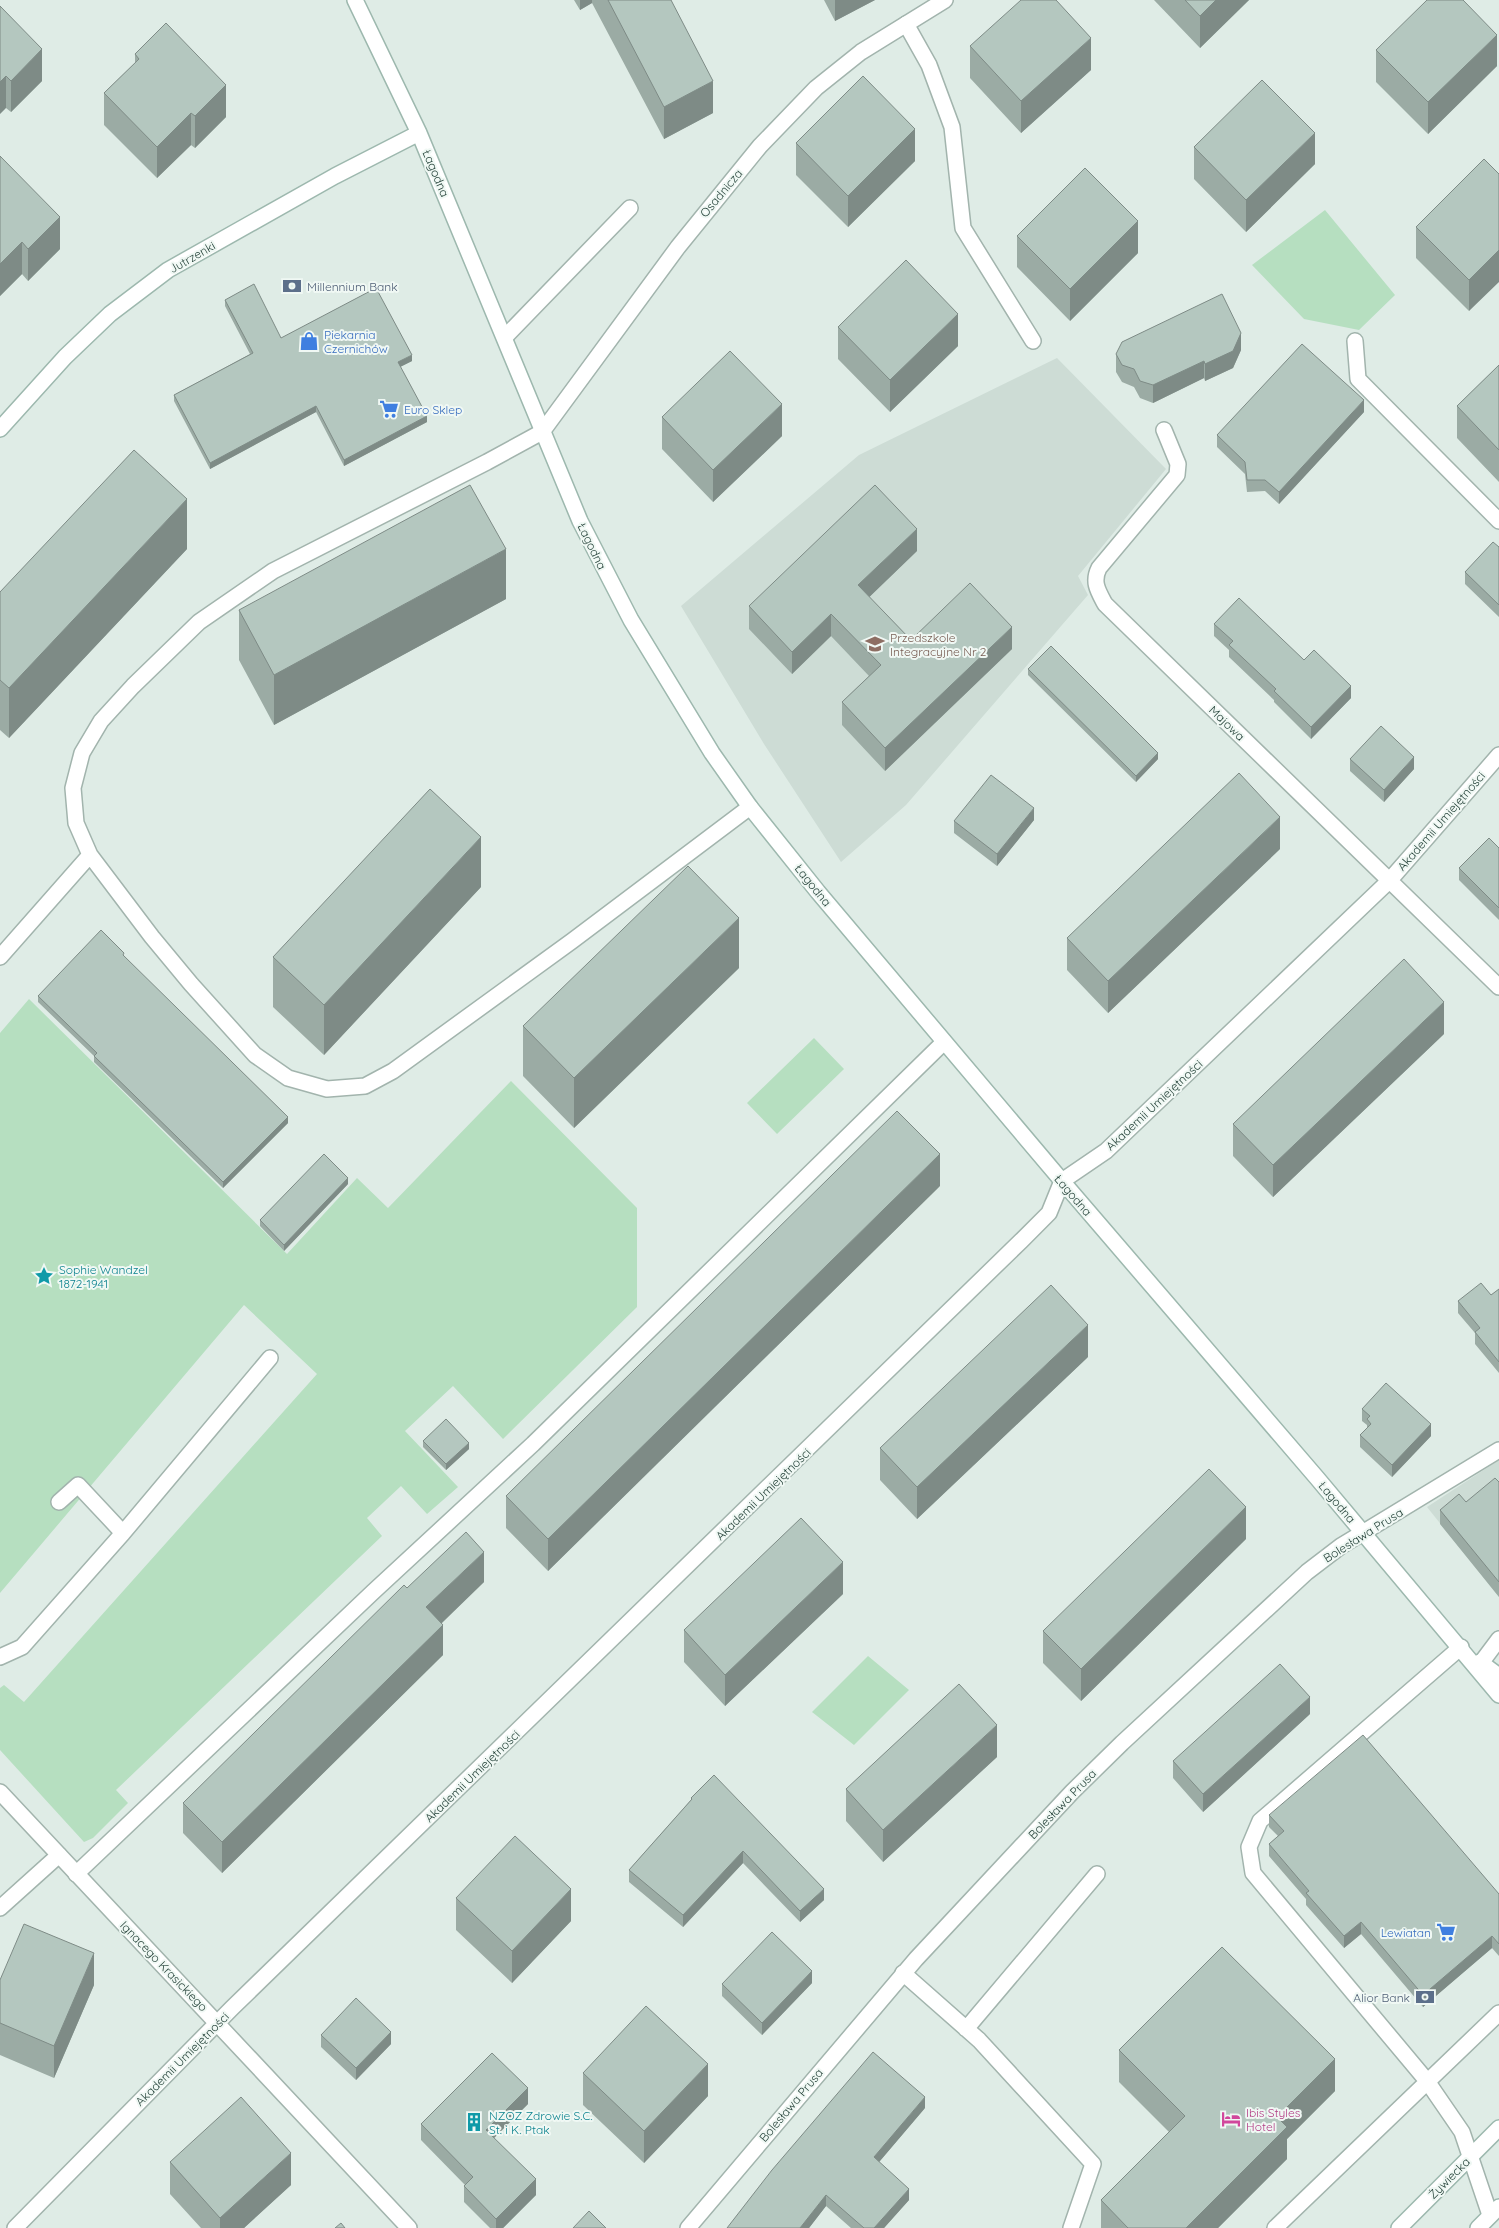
<svg xmlns="http://www.w3.org/2000/svg" width="1499" height="2228" font-family="Quicksand,sans-serif">
	<style>
		.built { fill: #cddcd5 }
		.green { fill: #b6dfc0 }
		.lines { fill: none; stroke-linecap: round; stroke-linejoin: round }
		.lane-casing { stroke: #a2b4ad; stroke-width: 18 }
		.street-casing { stroke: #a2b4ad; stroke-width: 18 }
		.secondary-casing { stroke: #9db8ae; stroke-width: 18 }
		.lane { stroke: #fff; stroke-width: 15 }
		.street { stroke: #fff; stroke-width: 15 }
		.secondary { stroke: #fff; stroke-width: 15 }
		.wall { fill: #9baba4 }
		.shaded-wall { fill: #7e8b86 }
		.building { fill: #b4c7bf; stroke: #7e8b86 }
		.labels { text-anchor: middle; dominant-baseline: central; stroke-width: 4; stroke-linejoin: round; paint-order: stroke }
		.street-label { font-size: 12px; fill: #1f3d34; stroke: #f0f8f4 }
		.service-label { font-size: 12px; fill: #4e5e75; stroke: #f0f8f4; text-anchor: start }
		.shop-label { font-size: 12px; fill: #366cbe; stroke: #f0f8f4; text-anchor: start }
		.education-label { font-size: 12px; fill: #785e54; stroke: #f0f8f4; text-anchor: start }
		.culture-label { font-size: 12px; fill: #0d838f; stroke: #f0f8f4; text-anchor: start }
		.hotel-label { font-size: 12px; fill: #b23c85; stroke: #f0f8f4; text-anchor: start }
	</style>
	<rect width="100%" height="100%" fill="#dfece6"/>
	<path class="built" d="M1057,358l109,111 -88,107 10,19 -182,210 -65,57 -77,-118 -83,-138 178,-151z
		M1499,1460v137l-72,-90z"/>
	<path class="green" d="M1325,210l70,85 -36,35 -55,-11 -52,-54z
		M29,999l258,255 70,-76 31,30 123,-127 126,127v99l-134,132 -50,-53 -48,45 53,56 -31,27 -26,-28 -34,32 15,18 -266,254 12,13 -35,35 -9,4 -84,-92v-62l4,-3 20,17 293,-328 -73,-69 -244,288v-560z
		M814,1038l30,31 -67,65 -30,-31z
		M868,1656l41,34 -55,55 -42,-33z"/>
	<g class="lines">
		<g class="lane-casing">
			<path id="lane" d="M906,24l23,41 23,62 11,101 70,113
				M505,337l125,-129
				M1355,341l3,38 141,142
				M542,432l-55,30 -214,109 -74,51 -66,64 -32,35 -19,32 -9,35 3,35 14,32 62,82 39,47 64,71 33,23 39,11 38,-3 28,-15 179,-130 178,-134
				M0,957l90,-102
				M59,1502l19,-17 45,48
				M1461,1647l-201,174 -11,26 4,26 174,208 35,51 28,83
				M0,1657l22,-10 101,-114 147,-175
				M1481,1663l18,-24
				M76,1874l297,-282 160,-148 411,-402
				M0,1908l59,-53
				M903,1973l76,67 114,124 -22,64
				M966,2029l131,-155
				M1275,2228l224,-215"/>
		</g>
		<g class="street-casing">
			<path id="street" d="M1164,430l14,34 -1,11 -78,93c-7,14 -1,23 6,36l394,383
				M542,432l136,-185 82,-101 56,-58 45,-36 84,-52
				M0,1792l409,436
				M15,2228l217,-220 789,-767 28,-28 13,-32 44,-30 283,-270 110,-126
				M688,2228l228,-269 156,-167 50,-49 185,-171 34,-26 158,-96"/>
		</g>
		<g class="secondary-casing">
			<path id="secondary" d="M355,0l64,133 161,388 51,99 81,133 38,54 68,85 244,289 255,297 182,217
				M0,429l65,-72 45,-43 58,-44 167,-94 84,-43
				M1480,1662l19,14
				M1399,2228l100,-100
				M1478,2228l21,-21"/>
		</g>
		<use href="#lane" class="lane"/>
		<use href="#street" class="street"/>
		<use href="#secondary" class="secondary"/>
	</g>
	<path class="wall" d="M574,0h97l42,113 -49,26 -72,-136 -12,7z
		M824,0h51l-40,21z
		M1154,0h95l-49,48z
		M0,6l42,75 -31,31 -5,-4z
		M970,46l121,24 -70,63 -51,-55z
		M1376,50l121,16 -69,68 -52,-52z
		M135,54l91,63 -31,31 -4,-3 -34,33 -53,-53v-32l31,-30z
		M796,143l119,18 -67,66 -52,-52z
		M1194,147l121,17 -69,68 -52,-53z
		M0,156l60,93 -32,32 -6,-7 -22,22z
		M1484,159l-15,152 -53,-53v-31z
		M1017,236l121,17 -68,68 -53,-54z
		M225,300l56,38 131,23 -12,6 27,55 -83,44 -28,-54 -106,57 -36,-68v-6l76,-41 -25,-48z
		M838,327l120,19 -68,66 -52,-53z
		M1241,350l-8,18 -28,13 -1,-3 -51,25 -13,-5 -6,-11 -12,-5 -6,-10v-18z
		M1499,365v117l-42,-44v-32z
		M1364,412l-85,92 -14,-13 -18,1 -2,-18 -28,-27v-12z
		M662,417l120,19 -69,66 -51,-53z
		M1499,547v70l-34,-33v-12z
		M187,549l-178,189 -9,-8v-138z
		M917,551l-48,46 42,43 101,9 -127,122 -43,-46v-23l27,-26 -38,-40 -39,38 -43,-45v-23z
		M506,599l-232,126 -35,-65v-50z
		M1214,624l90,36 47,38 -40,41 -37,-37v-2l-45,-43v-7l-15,-14z
		M1028,669l130,90 -22,23 -108,-107z
		M1350,759l64,10 -30,33 -34,-31z
		M1034,820l-37,46 -43,-33v-12z
		M1499,848v72l-40,-40v-12z
		M1280,849l-172,164 -41,-43v-32z
		M481,887l-157,168 -51,-48v-50z
		M124,957l164,166 -65,65 -129,-126v-6l-56,-54v-6z
		M739,968l-165,160 -51,-52v-50z
		M1444,1034l-171,163 -40,-41v-32z
		M348,1184l-64,67 -24,-25v-6z
		M940,1186l-392,385 -42,-43v-32z
		M1499,1289v84l-24,-29v-11l-17,-20v-12l33,-6z
		M1088,1357l-171,162 -37,-39v-32z
		M1362,1409l69,27 -39,41 -32,-30v-12l7,-7v-3l-5,-4z
		M423,1441l46,8 -23,21 -23,-23z
		M1499,1482v115l-59,-73v-14l26,-8z
		M1246,1539l-165,162 -38,-38v-32z
		M484,1582l-42,41 1,32 -221,218 -39,-40v-30l224,-215z
		M843,1594l-118,112 -41,-44v-32z
		M1310,1714l-107,98 -30,-34v-17z
		M997,1757l-114,105 -37,-41v-32z
		M691,1798l133,102 -24,22 -57,-59 -60,64 -54,-45v-12l62,-70z
		M1269,1815l230,79v62l-7,-8 -69,59 -62,-73 -17,14 -38,-43v-6l-37,-43v-12l9,-8 -9,-9z
		M456,1898l115,23 -59,62 -56,-53z
		M0,1980l94,5 -40,93 -54,-23z
		M812,1983l-50,52 -40,-39v-12z
		M321,2035l70,9 -35,36 -35,-33z
		M1119,2050l216,41 -48,48v20l-69,69h-117v-28l68,-68 -50,-50z
		M583,2073l125,23 -64,67 -61,-58z
		M528,2104l-34,34 42,57 -33,33h-13l-26,-26v-16l1,-1 -44,-45v-16z
		M925,2108l-46,54 30,38 -25,28h-33l-25,-22 -17,22h-82z
		M170,2162l121,23 -47,43h-43l-31,-34z"/>
	<path class="shaded-wall" d="M580,0h12v3l-12,7z
		M835,0h40l-40,21z
		M1216,0h33l-49,48v-32z
		M1497,35v31l-69,68v-32z
		M1091,38v32l-70,63v-32z
		M42,49v32l-31,31v-31z
		M6,76v32l-6,6v-32z
		M713,81v32l-49,26v-32z
		M226,85v32l-31,31v-32z
		M191,113v32l-34,33v-31z
		M915,129v32l-67,66v-31z
		M1315,133v31l-69,68v-32z
		M60,217v32l-32,32v-32z
		M1138,221v32l-68,68v-32z
		M22,242v32l-22,22v-32z
		M1499,250v32l-30,29v-31z
		M958,314v32l-68,66v-32z
		M1241,333v17l-8,18 -28,13v-17z
		M412,355v6l-14,7v-6z
		M1204,361v17l-51,25v-18z
		M1364,400v12l-85,92v-12z
		M782,404v32l-69,66v-32z
		M316,406v6l-106,57v-6z
		M427,416v6l-83,44v-6z
		M187,499v50l-178,189v-50z
		M917,529v22l-59,57v-23z
		M506,549v50l-232,126v-50z
		M831,614v22l-39,38v-22z
		M1012,627v22l-127,122v-23z
		M1351,686v12l-40,41v-12z
		M1158,753v6l-22,23v-6z
		M1414,757v12l-30,33v-12z
		M1034,808v12l-37,46v-12z
		M1280,817v32l-172,164v-32z
		M481,837v50l-157,168v-50z
		M739,918v50l-165,160v-50z
		M1444,1002v32l-171,163v-32z
		M288,1117v6l-65,65v-6z
		M940,1154v32l-392,385v-32z
		M348,1178v6l-64,67v-6z
		M1088,1325v32l-171,162v-32z
		M1431,1424v12l-39,41v-12z
		M469,1443v6l-23,21v-6z
		M1246,1507v32l-165,162v-32z
		M484,1552v30l-58,56v-31z
		M843,1562v32l-118,112v-31z
		M443,1625v30l-221,218v-31z
		M1310,1697v17l-107,98v-18z
		M997,1725v32l-114,105v-32z
		M743,1851v12l-60,64v-12z
		M571,1889v32l-59,62v-32z
		M824,1889v11l-24,22v-11z
		M1361,1922v12l-17,14v-12z
		M1492,1936v12l-69,59v-12z
		M94,1953v32l-40,93v-32z
		M812,1971v12l-50,52v-12z
		M391,2032v12l-35,36v-12z
		M1335,2059v32l-48,48v20l-69,69h-32l91,-111z
		M708,2064v32l-64,67v-32z
		M528,2088v16l-42,42v-16z
		M925,2097v11l-51,60v-11z
		M291,2153v32l-47,43h-24v-10z
		M536,2179v16l-33,33h-7v-9z
		M909,2189v11l-25,28h-10z
		M826,2195v11l-17,22h-9z"/>
	<path class="building" d="M608,0h63l42,81 -49,26z
		M1021,0h35l35,38 -70,63 -51,-55z
		M1185,0h31l-16,16z
		M1427,0h36l34,35 -69,67 -52,-52z
		M0,6l42,43 -31,32 -5,-5 -6,6z
		M166,23l60,62 -31,31 -4,-3 -34,34 -53,-54 35,-34 -4,-5z
		M863,76l52,53 -67,67 -52,-53z
		M1262,80l53,53 -69,67 -52,-53z
		M0,156l60,61 -32,32 -6,-7 -22,22z
		M1484,159l15,15v76l-30,30 -53,-53z
		M1085,168l53,53 -68,68 -53,-53z
		M906,260l52,54 -68,66 -52,-53z
		M254,284l27,54 95,-50 36,67 -14,7 29,54 -83,44 -28,-54 -106,57 -36,-68 79,-42 -28,-53z
		M1222,294l19,39 -8,18 -28,13 -1,-3 -51,24 -13,-4 -6,-12 -12,-4 -6,-11 6,-12z
		M1302,344l62,56 -85,92 -14,-12h-18l-2,-18 -28,-27z
		M730,351l52,53 -69,66 -51,-53z
		M1499,365v85l-42,-44z
		M134,450l53,49 -178,189 -9,-8v-88z
		M470,485l36,64 -232,126 -35,-65z
		M875,485l42,44 -59,56 53,55 59,-57 42,44 -127,121 -43,-46 39,-37 -50,-51 -39,38 -43,-46z
		M1493,542l6,5v58l-34,-33z
		M1239,598l65,62 10,-10 37,36 -40,41 -37,-36 2,-2 -47,-44 4,-4 -19,-17z
		M1051,646l107,107 -22,23 -108,-107z
		M1381,726l33,31 -30,33 -34,-31z
		M1239,773l41,44 -172,164 -41,-43z
		M991,775l43,33 -37,46 -43,-33z
		M430,789l51,48 -157,168 -51,-48z
		M1489,838l10,10v60l-40,-40z
		M688,866l51,52 -165,160 -51,-52z
		M101,930l23,23 -1,2 165,162 -65,65 -129,-126 3,-3 -59,-57z
		M1404,959l40,43 -171,163 -40,-41z
		M897,1111l43,43 -392,385 -42,-43z
		M324,1154l24,24 -64,67 -24,-25z
		M1481,1283l10,12 8,-6v73l-24,-30 5,-4 -22,-27z
		M1051,1285l37,40 -171,162 -37,-39z
		M1386,1383l45,41 -39,41 -32,-30 11,-11 -4,-5 3,-3 -8,-7z
		M446,1419l23,24 -23,21 -23,-23z
		M1209,1469l37,38 -165,162 -38,-38z
		M1495,1478l4,4v100l-59,-72 19,-16 7,8z
		M801,1518l42,44 -118,113 -41,-45z
		M466,1532l18,20 -58,55 17,18 -221,217 -39,-39 221,-218 3,3z
		M1280,1664l30,33 -107,97 -30,-33z
		M959,1684l38,41 -114,105 -37,-41z
		M1363,1735l136,159v50l-7,-8 -69,59 -62,-73 -17,14 -38,-43 3,-2 -40,-47 15,-13 -15,-16z
		M714,1775l110,114 -24,22 -57,-60 -60,64 -54,-45 63,-71 -1,-1z
		M515,1836l56,53 -59,62 -56,-53z
		M24,1924l70,29 -40,93 -54,-23v-43z
		M772,1932l40,39 -50,52 -40,-39z
		M1222,1947l113,112 -58,58 10,10 -101,101h-58l-27,-28 84,-84 -66,-66z
		M356,1998l35,34 -35,36 -35,-33z
		M646,2006l62,58 -64,67 -61,-58z
		M873,2052l52,45 -51,60 35,32 -35,39h-10l-38,-33 -26,33h-73l45,-58z
		M492,2053l36,35 -42,42 50,49 -40,40 -32,-33 9,-9 -52,-53z
		M241,2097l50,56 -71,65 -50,-56z
		M589,2211l17,17h-33z
		M341,2223l4,5h-10z"/>
	<defs>
		<g id="bank-bare" transform="scale(1.5)"><path d="M-6-4H6V4H-6ZM0-2.3a2.3 2.3 0 1 0 0 4.6a2.3 2.3 0 1 0 0-4.6Z" fill="#5c6f8a" stroke="#f0f8f4" stroke-width="2.5" paint-order="stroke"/></g>
		<g id="shop-bare" transform="scale(1.5)"><path d="M-5-2.5h2.3a2.7 3.5 0 0 1 5.4 0H5L5.5 6h-11ZM-1.5-2.5h3a1.5 2.3 0 0 0-3 0Z" fill="#3f7fe0" stroke="#f0f8f4" stroke-width="2.5" paint-order="stroke"/></g>
		<g id="supermarket-bare" transform="scale(1.5)"><path d="M-6-5.5h2.5l.6 2H6L4.5 2H-2.5L-4.4-4H-6ZM-1.5 3.2a1.3 1.3 0 1 0 .1 0ZM3 3.2a1.3 1.3 0 1 0 .1 0Z" fill="#3f7fe0" stroke="#f0f8f4" stroke-width="2.5" paint-order="stroke"/></g>
		<g id="school-bare" transform="scale(1.5)"><path d="M0-5L7-2L0 1L-7-2ZM-4 1L0 2.5L4 1V4Q0 6-4 4Z" fill="#8d6e63" stroke="#f0f8f4" stroke-width="2.5" paint-order="stroke"/></g>
		<g id="sight-bare" transform="scale(1.5)"><path d="M0-6L1.8-2.2L6-1.7L2.9 1.2L3.7 5.4L0 3.3L-3.7 5.4L-2.9 1.2L-6-1.7L-1.8-2.2Z" fill="#0f9aa8" stroke="#f0f8f4" stroke-width="2.5" paint-order="stroke"/></g>
		<g id="hotel-bare" transform="scale(1.5)"><path d="M-6-4.5h1.5V1H6V5H4.5V3h-9V5H-6ZM-4 0a1.8 1.8 0 1 1 3.6 0ZM.5 0V-2.5h3Q6-2.5 6 0Z" fill="#d1479c" stroke="#f0f8f4" stroke-width="2.5" paint-order="stroke"/></g>
		<g id="building-bare" transform="scale(1.5)"><path d="M-4-6H4V6H1V3H-1V6H-4ZM-2.5-4.3h1.7v1.8h-1.7ZM.8-4.3h1.7v1.8H.8ZM-2.5-1h1.7V.8h-1.7ZM.8-1h1.7V.8H.8Z" fill="#0f9aa8" stroke="#f0f8f4" stroke-width="2.5" paint-order="stroke"/></g>
	</defs>
	<g fill-rule="evenodd">
		<use href="#bank-bare" x="292" y="286"/>
		<use href="#shop-bare" x="309" y="341"/>
		<use href="#supermarket-bare" x="389" y="409"/>
		<use href="#school-bare" x="875" y="644"/>
		<use href="#sight-bare" x="44" y="1276"/>
		<use href="#supermarket-bare" x="1446" y="1932"/>
		<use href="#bank-bare" x="1425" y="1997"/>
		<use href="#hotel-bare" x="1231" y="2119"/>
		<use href="#building-bare" x="474" y="2122"/>
	</g>
	<g class="labels">
		<g class="street-label">
			<text transform="translate(436 173) rotate(67)">Łagodna</text>
			<text transform="translate(721 193) rotate(-50)">Osadnicza</text>
			<text transform="translate(192 257) rotate(-30)">Jutrzenki</text>
			<text transform="translate(592 546) rotate(64)">Łagodna</text>
			<text transform="translate(1227 723) rotate(44)">Majowa</text>
			<text transform="translate(1441 821) rotate(-49)">Akademii Umiejętności</text>
			<text transform="translate(813 885) rotate(51)">Łagodna</text>
			<text transform="translate(1154 1105) rotate(-43)">Akademii Umiejętności</text>
			<text transform="translate(1073 1195) rotate(49)">Łagodna</text>
			<text transform="translate(763 1494) rotate(-44)">Akademii Umiejętności</text>
			<text transform="translate(1337 1502) rotate(50)">Łagodna</text>
			<text transform="translate(1363 1535) rotate(-32)">Bolesława Prusa</text>
			<text transform="translate(472 1776) rotate(-44)">Akademii Umiejętności</text>
			<text transform="translate(1062 1804) rotate(-46)">Bolesława Prusa</text>
			<text transform="translate(164 1966) rotate(46)">Ignacego Krasickiego</text>
			<text transform="translate(182 2059) rotate(-45)">Akademii Umiejętności</text>
			<text transform="translate(791 2105) rotate(-50)">Bolesława Prusa</text>
			<text transform="translate(1449 2178) rotate(-45)">Żywiecka</text>
		</g>
		<g class="service-label">
			<text x="307" y="286">Millennium Bank</text>
			<text x="1410" y="1997" text-anchor="end">Alior Bank</text>
		</g>
		<g class="shop-label">
			<text x="324" y="334">Piekarnia<tspan x="324" dy="14">Czernichów</tspan></text>
			<text x="404" y="409">Euro Sklep</text>
			<text x="1431" y="1932" text-anchor="end">Lewiatan</text>
		</g>
		<g class="education-label">
			<text x="890" y="637">Przedszkole<tspan x="890" dy="14">Integracyjne Nr 2</tspan></text>
		</g>
		<g class="culture-label">
			<text x="59" y="1269">Sophie Wandzel<tspan x="59" dy="14">1872-1941</tspan></text>
			<text x="489" y="2115">NZOZ Zdrowie S.C.<tspan x="489" dy="14">St. i K. Ptak</tspan></text>
		</g>
		<g class="hotel-label">
			<text x="1246" y="2112">Ibis Styles<tspan x="1246" dy="14">Hotel</tspan></text>
		</g>
	</g>
</svg>
